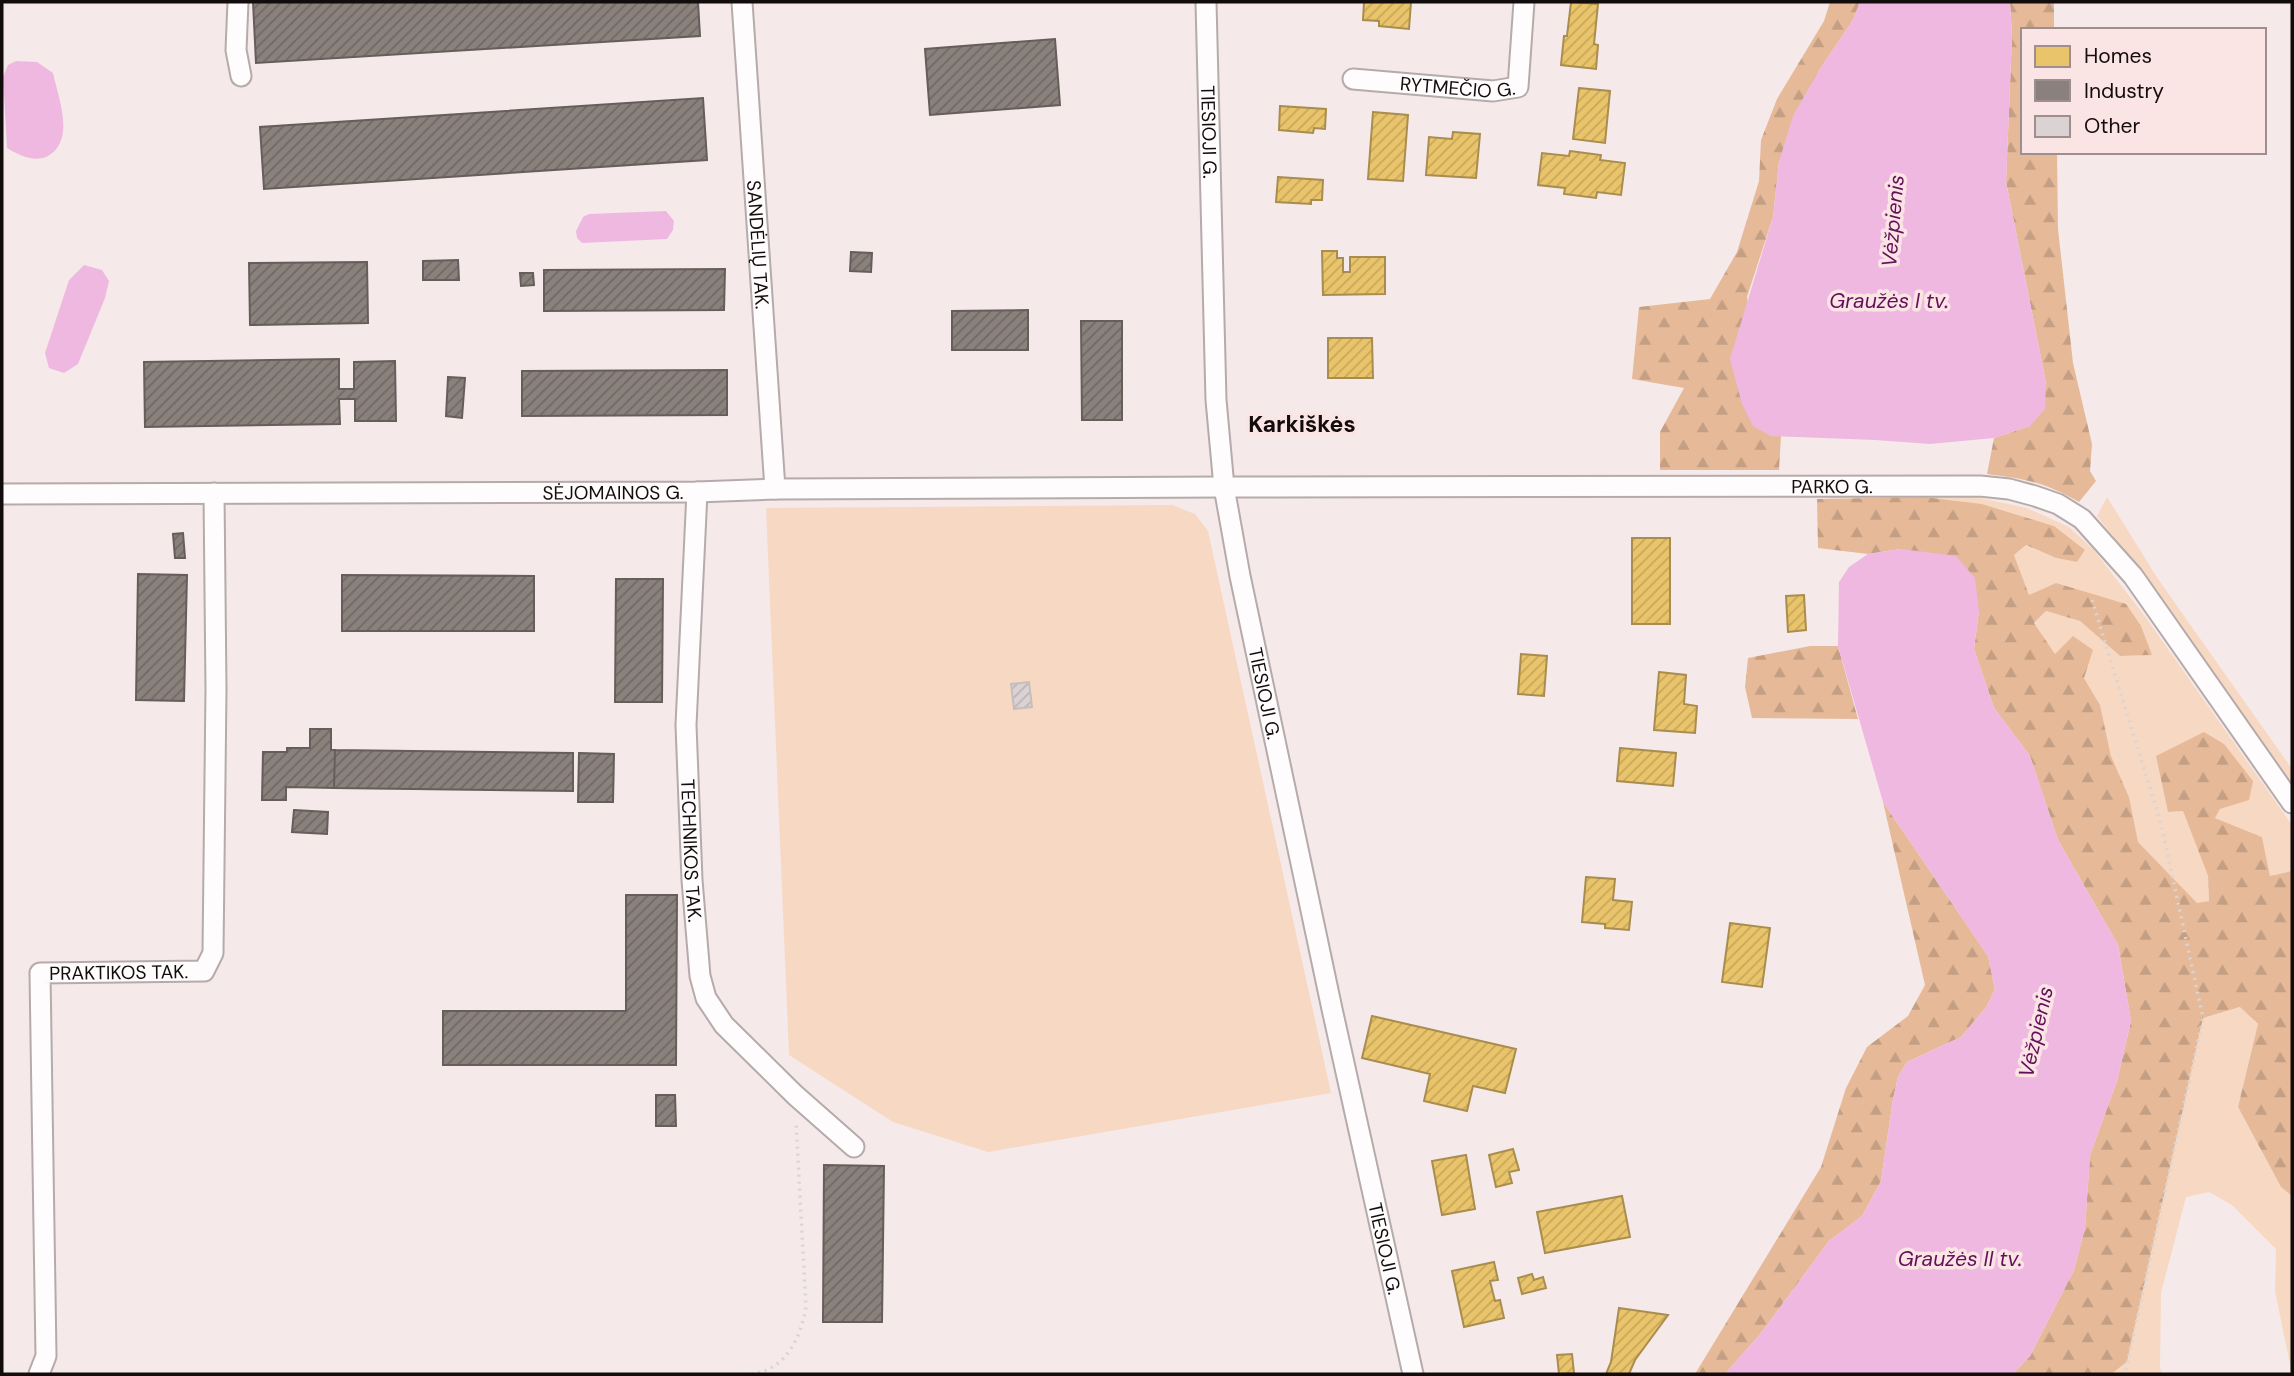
<svg xmlns="http://www.w3.org/2000/svg" width="2294" height="1376" font-family="'DM Sans',sans-serif">
	<style>
		.green { fill: #f7d8c2 }
		.forest { fill: url(#forest-firs) }
		.water { fill: #efb8e0 }
		.homes { fill: url(#homes-hatch); stroke: #a98d4e; stroke-width: 2 }
		.industry { fill: url(#industry-hatch); stroke: #665e5a; stroke-width: 2 }
		.building { fill: url(#building-hatch); stroke: #c7bdbe; stroke-width: 2 }
		.lines { fill: none; stroke-linecap: round; stroke-linejoin: round }
		.minor-casing { stroke: #b5abab; stroke-width: 23 }
		.path { stroke: #d9d5d5; stroke-width: 3.5; stroke-dasharray: 2 5; stroke-linecap: butt }
		.minor { stroke: #fefcfc; stroke-width: 19 }
		.labels { text-anchor: middle; dominant-baseline: central; stroke-width: 7; stroke-linejoin: round; paint-order: stroke }
		.street-label { font-size: 19px; fill: #130c0c; stroke: #fbe4e4 }
		.water-label { font-size: 21px; font-style: italic; fill: #640f59; stroke: #fbe4e4 }
		.quarter-label { font-size: 23px; font-weight: bold; fill: #130c0c; stroke: #fbe4e4 }
	</style>
	<defs>
		<pattern id="forest-firs" width="22" height="20" patternUnits="userSpaceOnUse" patternTransform="scale(1.75)"><rect width="22" height="20" fill="#e6ba99"/><path d="M5 1l3.5 6h-7zM16 11l3.5 6h-7z" fill="#c49f83"/></pattern>
		<pattern id="homes-hatch" width="6" height="6" patternUnits="userSpaceOnUse" patternTransform="scale(1.75)"><rect width="6" height="6" fill="#e9c46a"/><path d="M-1 1l2-2M0 6l6-6M5 7l2-2" fill="none" stroke="#c7a75b"/></pattern>
		<pattern id="industry-hatch" width="6" height="6" patternUnits="userSpaceOnUse" patternTransform="scale(1.75)"><rect width="6" height="6" fill="#8a817c"/><path d="M-1 1l2-2M0 6l6-6M5 7l2-2" fill="none" stroke="#706864"/></pattern>
		<pattern id="building-hatch" width="6" height="6" patternUnits="userSpaceOnUse" patternTransform="scale(1.75)"><rect width="6" height="6" fill="#dbd2d3"/><path d="M-1 1l2-2M0 6l6-6M5 7l2-2" fill="none" stroke="#bbb3b4"/></pattern>
	</defs>
	<rect width="100%" height="100%" fill="#f6e9e9"/>
	<path class="green" d="M1924,497l56,1 47,10 42,19 24,22 51,66 148,210v46l-22,5 -8,-39 -47,-19 5,-9 29,-10 -81,13 15,-1 25,65 1,25 -12,3 -60,-62 -8,-45 -18,-41 -11,-51 -16,-27 -29,-24 -21,-30 12,-13 34,10 40,35 32,-1 -123,-60 -15,-40 12,-10 30,13 21,4 8,-12 -31,-24 -72,-22z
		M2107,497l51,82 134,190v17l-143,-204 -52,-66z
		M1172,505l23,9 13,17 123,562 -343,59 -95,-30 -104,-67 -23,-547z
		M2241,1007l17,18 -20,82 43,80 11,9v178l-17,-83 1,-42 -44,-44 -23,-13 -23,5 -25,96 -1,75 2,6h-51l16,-12 76,-344z"/>
	<path class="forest" d="M1830,2h30l-7,18 -35,52 -39,90 -6,55 -26,80 24,139h10l-2,34h-119v-38l24,-44 -52,-9 7,-72 71,-8 27,-47 22,-71 2,-41 16,-41 47,-78z
		M2010,2h44v28h-31v122h34l1,77 15,134 19,81 -2,27 6,10 -17,21c-34,-20 -54,-23 -92,-28l7,-36 36,-12 16,-43 -40,-201 6,-146z
		M1924,497l58,7 72,22 31,24 -8,12 -21,-4 -30,-13 -12,10 15,40 27,-12 70,21 15,22 11,29 -32,1 -40,-35 -34,-10 -12,12 21,31 18,-18 20,14 -9,28 16,27 11,51 18,41 9,45 59,61 12,-2 -1,-25 -25,-65 -15,1 -12,-56 48,-24 20,12 29,37 -4,19 -29,9 -5,9 47,19 8,39 22,-5v325l-11,-9 -43,-80 20,-83 -18,-17 -37,11 -76,344 -16,12h-98l17,-18 44,-86 11,-42 5,-73 27,-74 14,-60 -13,-76 -60,-105 -28,-84 -36,-48 -20,-59 5,-38 -78,-62 -33,5 -50,-6 -1,-49z
		M1810,646h28l20,73 -106,-1 -7,-31 3,-29z
		M1883,802l105,154 7,33 -8,17 -26,31 -54,25 -9,15 -5,22 -12,82 -19,35 -33,25 -68,92 -36,41h-30l126,-207 25,-79 21,-41 41,-31 17,-31z"/>
	<path class="water" d="M1860,2h150l2,34 -6,146 40,201 -1,26 -15,17 -36,12 -64,6 -55,-4 -104,-4 -18,-10 -11,-22 -12,-45 43,-142 6,-55 14,-46 25,-44 35,-52z
		M16,61l21,1 16,11c5,24 23,67 -5,83 -13,7 -30,-1 -41,-8l-4,-71 5,-12z
		M666,211l8,10 -1,9 -6,9 -85,4 -5,-5 -1,-7 7,-14 6,-3z
		M84,265l18,5 7,11 -4,17 -27,66 -14,9 -15,-5 -4,-15 24,-73z
		M1901,549l55,7 19,22 4,33 -5,38 20,59 36,48 28,84 60,105 13,76 -14,60 -27,74 -5,73 -11,42 -44,86 -17,18h-288l36,-41 68,-92 33,-25 19,-35 12,-82 5,-22 9,-15 54,-25 26,-31 8,-17 -7,-33 -105,-154 -45,-156 1,-64 10,-15 19,-13z"/>
	<path class="homes" d="M1364,2h47l-2,27 -30,-3v-5l-16,-1z
		M1571,2l27,2 -4,40 4,1 -2,24 -35,-4 3,-29h3z
		M1579,88l31,3 -5,52 -32,-4z
		M1280,106l46,3 -1,20 -11,-1 -1,5 -34,-3z
		M1373,112l35,3 -5,66 -35,-2z
		M1453,132l27,2 -4,44 -50,-3 3,-38 23,2z
		M1570,151l31,4 -1,5 25,3 -4,32 -24,-3 -1,6 -32,-4 1,-6 -27,-3 4,-32 27,3z
		M1278,177l45,3 -1,20h-11v4l-35,-2z
		M1322,251h15v7h6v14h7v-15h35v37l-62,1z
		M1328,338h44l1,40h-45z
		M1632,538h38v86h-38z
		M1804,595l2,35 -18,2 -2,-36z
		M1521,654l26,2 -3,40 -26,-2z
		M1659,672l27,3 -2,29 13,2 -2,27 -41,-3z
		M1620,748l56,5 -3,33 -56,-5z
		M1586,877l29,2 -2,21 19,2 -3,28 -24,-2v-4l-23,-2z
		M1730,923l40,5 -8,59 -40,-5z
		M1372,1016l144,33 -11,44 -32,-7 -6,25 -43,-10 6,-27 -68,-16z
		M1513,1149l6,21 -10,2 3,11 -16,4 -7,-32z
		M1466,1155l9,54 -33,6 -10,-54z
		M1622,1196l8,41 -85,16 -8,-41z
		M1494,1262l4,18 -8,1 5,20 5,-1 4,18 -40,9 -12,-56z
		M1532,1274l2,6 9,-3 3,11 -24,6 -4,-16z
		M1619,1308l49,7 -33,45 -6,14h-23l5,-12z
		M1572,1354l2,19 -15,1 -2,-19z"/>
	<path class="industry" d="M253,2h445l2,34 -444,27z
		M1055,39l5,66 -130,10 -5,-66z
		M703,98l4,62 -443,29 -4,-62z
		M851,252l21,1 -1,19 -21,-1z
		M458,260l1,20h-36v-19z
		M367,262l1,61 -118,2 -1,-62z
		M725,269l-1,41 -180,1v-41z
		M520,273h13l1,12 -13,1z
		M1028,310v40h-76v-39z
		M1081,321h41v99h-40z
		M339,359v30h15v-27l41,-1 1,60h-41v-22h-16l1,25 -195,3 -1,-65z
		M727,370v45l-205,1v-45z
		M448,377l17,1 -3,40 -16,-2z
		M183,533l2,25h-10l-2,-24z
		M138,574l49,1 -3,126 -48,-1z
		M342,575l192,1v55h-192z
		M616,579h47l-1,123h-47z
		M310,729h21v21h4l-1,38 -48,-1v13h-24l1,-48h24v-4h23z
		M335,750l238,3v38l-239,-3z
		M579,753l35,1 -1,48h-35z
		M294,810l34,2 -1,22 -35,-2z
		M626,895h51l-1,170h-233v-54h183z
		M656,1095h19l1,31h-20z
		M824,1165l60,1 -2,156h-59z"/>
	<path class="building" d="M1029,682l3,25 -18,2 -3,-25z"/>
	<g class="lines">
		<g class="minor-casing">
			<g id="minor">
				<path d="M238,2l-2,48 5,26"/>
				<path id="s1" d="M742,2l33,487"/>
				<path id="s2" d="M1206,2l10,398 8,87 16,89 92,433 81,365"/>
				<path id="s3" d="M1353,79l140,12 25,-4 6,-85"/>
				<path id="s4" d="M697,492l-11,233 6,155 8,96 6,22 18,27 71,70 59,52"/>
				<path id="s5" d="M2,494l695,-2 78,-3 449,-2 756,-1 29,3 26,7 23,8 24,15 51,57 159,227"/>
				<path id="s6" d="M39,1374l7,-18 -6,-383 164,-2 9,-18 3,-264 -2,-196"/>
			</g>
		</g>
		<path class="path" d="M2092,600l69,224 42,194 -78,356
			M751,1374c35,-4 49,-35 55,-67l-10,-185"/>
		<use href="#minor" class="minor"/>
	</g>
	<g class="labels">
		<g class="street-label">
			<text stroke="none"><textPath href="#s3" startOffset="105">RYTMEČIO G.</textPath></text>
			<text stroke="none"><textPath href="#s2" startOffset="130">TIESIOJI G.</textPath></text>
			<text stroke="none"><textPath href="#s1" startOffset="243">SANDĖLIŲ TAK.</textPath></text>
			<text stroke="none"><textPath href="#s5" startOffset="1830">PARKO G.</textPath></text>
			<text stroke="none"><textPath href="#s5" startOffset="611">SĖJOMAINOS G.</textPath></text>
			<text stroke="none"><textPath href="#s2" startOffset="696">TIESIOJI G.</textPath></text>
			<text stroke="none"><textPath href="#s4" startOffset="359">TECHNIKOS TAK.</textPath></text>
			<text stroke="none"><textPath href="#s6" startOffset="481">PRAKTIKOS TAK.</textPath></text>
			<text stroke="none"><textPath href="#s2" startOffset="1264">TIESIOJI G.</textPath></text>
		</g>
		<g class="water-label">
			<text transform="translate(1893 221) rotate(-85)">Vėžpienis</text>
			<text x="1889" y="301">Graužės I tv.</text>
			<text transform="translate(2036 1032) rotate(-77)">Vėžpienis</text>
			<text x="1960" y="1259">Graužės II tv.</text>
		</g>
		<g class="quarter-label">
			<text x="1302" y="424">Karkiškės</text>
		</g>
	</g>
	<rect width="2294" height="1376" fill="none" stroke="#130c0c" stroke-width="7"/>
	<rect x="2021" y="28" width="245" height="126" fill="#fbe4e4" stroke="#9e8e8e" stroke-width="2"/>
	<rect x="2035" y="46" width="35" height="21" fill="#e9c46a" stroke="#9e8e8e" stroke-width="2"/>
	<text x="2084" y="63" font-size="21" fill="#130c0c">Homes</text>
	<rect x="2035" y="80" width="35" height="21" fill="#8a817c" stroke="#9e8e8e" stroke-width="2"/>
	<text x="2084" y="98" font-size="21" fill="#130c0c">Industry</text>
	<rect x="2035" y="116" width="35" height="21" fill="#dbd2d3" stroke="#9e8e8e" stroke-width="2"/>
	<text x="2084" y="133" font-size="21" fill="#130c0c">Other</text>
</svg>
